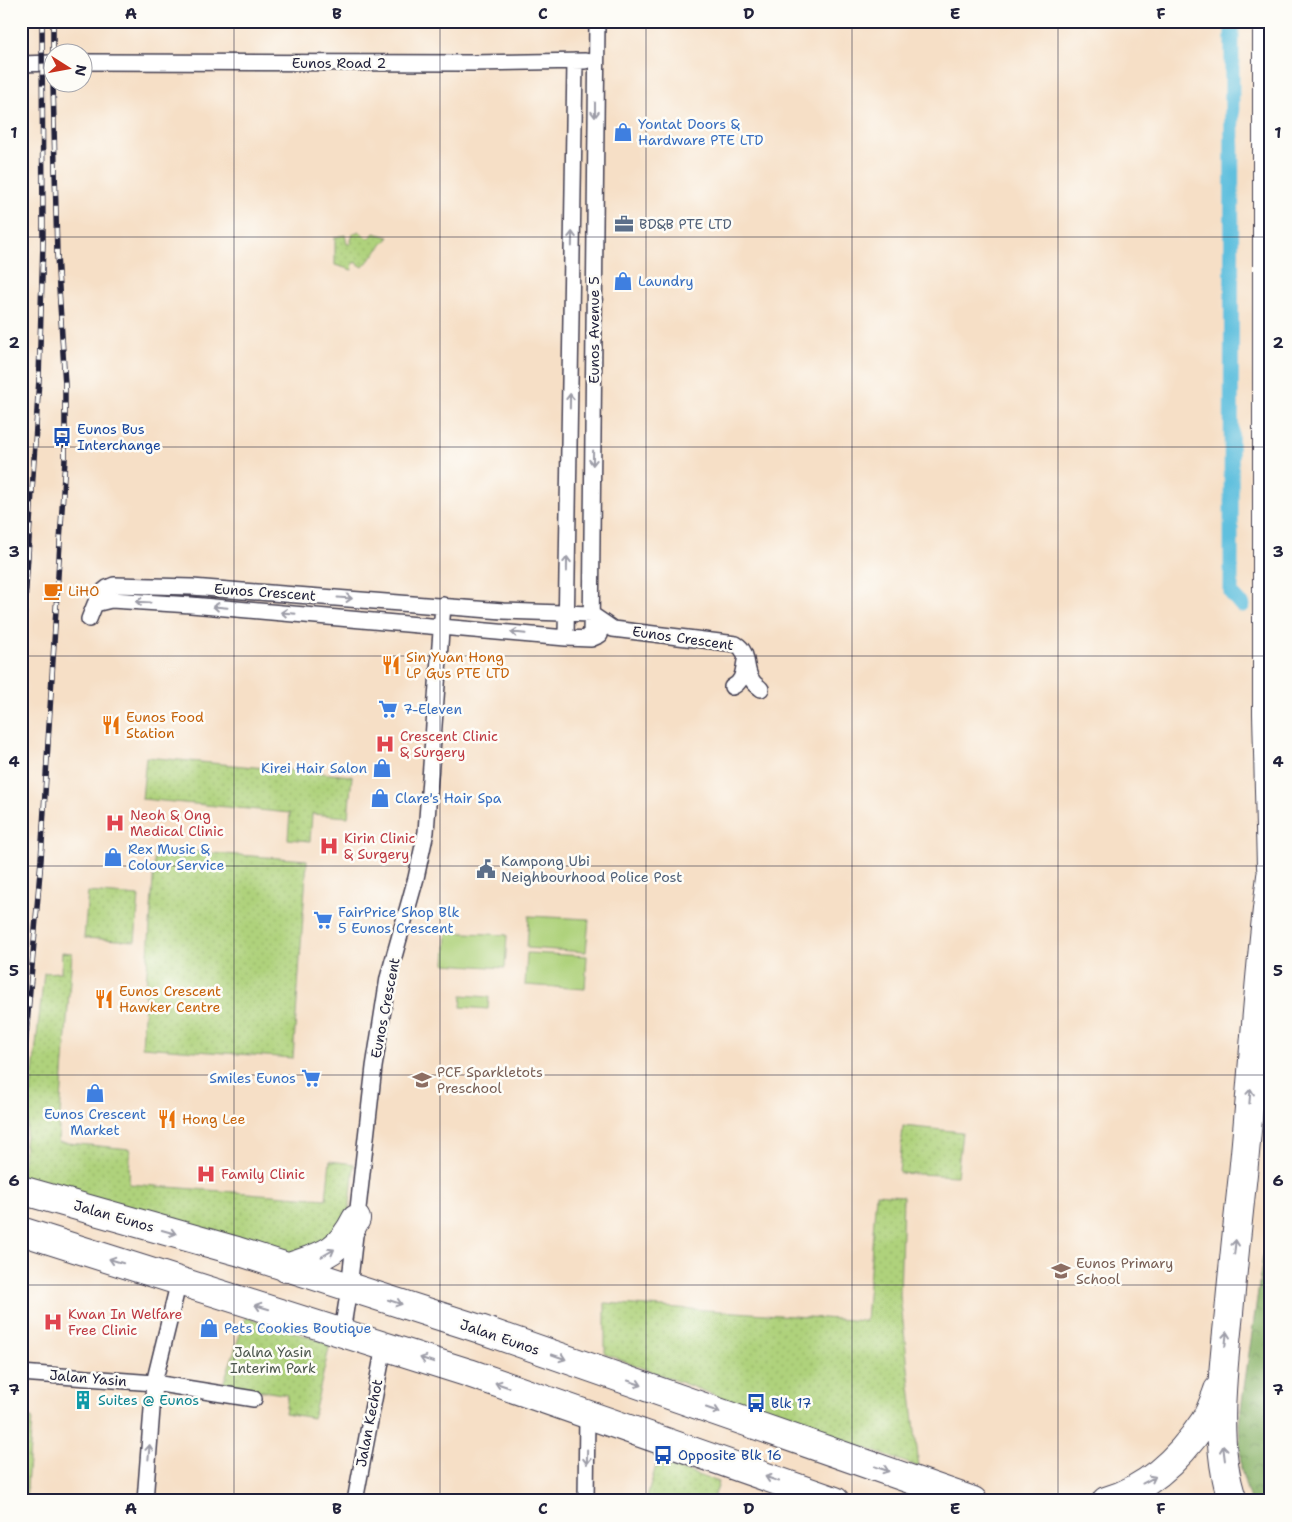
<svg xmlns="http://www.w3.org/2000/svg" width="1292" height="1522" font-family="'Shantell Sans',sans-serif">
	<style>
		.green { fill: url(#green-dots); stroke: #687a5b }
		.forest { fill: url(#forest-crowns); stroke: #566b53 }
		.pitch { fill: #afd27b; stroke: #687a5b }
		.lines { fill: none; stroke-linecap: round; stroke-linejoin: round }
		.canal { stroke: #60c0de; stroke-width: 15 }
		.street-casing { stroke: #423e50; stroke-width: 18 }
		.highway-casing { stroke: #423e50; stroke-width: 30 }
		.street { stroke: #fff; stroke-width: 15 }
		.highway { stroke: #fff; stroke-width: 28 }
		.rail-casing { stroke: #22223b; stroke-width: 5.5 }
		.rail { stroke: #fdfcf7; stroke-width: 4; stroke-dasharray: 11; stroke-linecap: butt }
		.oneway { stroke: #9c9ca7 }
		.grid { fill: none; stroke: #22223b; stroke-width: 1; stroke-opacity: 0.55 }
		.labels { text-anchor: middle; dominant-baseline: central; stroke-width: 5; stroke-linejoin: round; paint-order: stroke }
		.street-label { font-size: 14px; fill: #22223b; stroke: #fdfcf7 }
		.shop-label { font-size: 14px; fill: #366cbe; stroke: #fdfcf7; text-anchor: start }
		.service-label { font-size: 14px; fill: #4e5e75; stroke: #fdfcf7; text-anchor: start }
		.transit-label { font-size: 14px; fill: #164399; stroke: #fdfcf7; text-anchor: start }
		.food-label { font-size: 14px; fill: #c56008; stroke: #fdfcf7; text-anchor: start }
		.health-label { font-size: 14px; fill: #be3a42; stroke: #fdfcf7; text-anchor: start }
		.education-label { font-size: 14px; fill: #785e54; stroke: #fdfcf7; text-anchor: start }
		.park-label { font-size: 14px; fill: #4c574e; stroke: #fdfcf7 }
		.culture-label { font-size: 14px; fill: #0d838f; stroke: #fdfcf7; text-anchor: start }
		.neatline { fill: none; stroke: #22223b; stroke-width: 2 }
		.grid-label { font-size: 16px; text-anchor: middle; font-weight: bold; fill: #22223b }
	</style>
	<defs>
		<pattern id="green-dots" width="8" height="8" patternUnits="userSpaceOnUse" patternTransform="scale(1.25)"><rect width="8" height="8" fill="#afd27b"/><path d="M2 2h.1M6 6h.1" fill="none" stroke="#96b46b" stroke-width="1.8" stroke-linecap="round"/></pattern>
		<pattern id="forest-crowns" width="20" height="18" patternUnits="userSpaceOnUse" patternTransform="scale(1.25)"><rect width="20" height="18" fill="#8bb46b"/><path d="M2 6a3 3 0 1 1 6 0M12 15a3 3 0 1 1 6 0" fill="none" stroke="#719259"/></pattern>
	</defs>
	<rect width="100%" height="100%" fill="#fdfcf7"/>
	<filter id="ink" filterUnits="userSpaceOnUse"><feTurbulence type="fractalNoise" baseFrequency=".02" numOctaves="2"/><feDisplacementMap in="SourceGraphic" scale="10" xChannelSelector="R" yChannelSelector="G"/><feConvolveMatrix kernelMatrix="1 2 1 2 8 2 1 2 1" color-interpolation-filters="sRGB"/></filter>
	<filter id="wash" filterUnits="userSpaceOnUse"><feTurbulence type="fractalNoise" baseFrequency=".0096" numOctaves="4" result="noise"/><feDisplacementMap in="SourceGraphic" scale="20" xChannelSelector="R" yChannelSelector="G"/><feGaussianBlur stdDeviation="1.12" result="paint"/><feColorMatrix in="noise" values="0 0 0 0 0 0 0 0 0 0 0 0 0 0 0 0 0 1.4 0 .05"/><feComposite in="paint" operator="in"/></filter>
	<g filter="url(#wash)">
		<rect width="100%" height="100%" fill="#f6dfc6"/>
		<path class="green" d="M359,231l8,7h3l4,-5 15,4 -26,30 -8,-5 -2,2 -1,6 -17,-5v-28l10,-2 2,9h3l3,-10z
			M146,757l206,19 -4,41 -36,-3 -2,27 -22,-2 2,-26 -148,-14z
			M155,849l152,11 -14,198 -151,-11z
			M88,892l51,4 -4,45 -51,-3z
			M62,952l10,1 -14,189 72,7 -1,35 197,15 4,-38 24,3 -6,60 -8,11 -48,22 -271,-77 23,-207 17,-1z
			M903,1126l59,6 -5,44 -58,-3z
			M876,1194l27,2 -3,99 19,172 -194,-68 -120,-45v-51l261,18z
			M246,1317l84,27 -17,74 -28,-5 3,-18 -31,-5 -2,9 -35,-6z
			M21,1417l11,1 -6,83h-5z
			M657,1462l62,20 -6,19h-67z"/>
		<path class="forest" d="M1269,1215l2,16v270h-21l-9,-32 -2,-46z"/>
		<path class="pitch" d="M529,916l60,3 -3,33 -59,-4z
			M447,932l60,3 -2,33 -60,-4z
			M527,953l60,3 -2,33 -60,-4z
			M462,995l27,2 -1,12 -27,-2z"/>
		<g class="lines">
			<path class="canal" d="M1232,21l-1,572 10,12h2"/>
		</g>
	</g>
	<g filter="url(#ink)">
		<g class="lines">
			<g class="street-casing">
				<path id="street" d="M82,62l391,1 112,-2
					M21,64l31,-1
					M95,604l16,-4 80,5 375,33 25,1 9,-4
					M89,619l6,-15 7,-12 5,-4 7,-3 78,2 311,24 88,3 22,15 123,15c14,8 8,25 16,36 2,4 6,6 9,9
					M566,638l9,-577
					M591,639l6,-618
					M732,687c11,-5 11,-15 13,-26
					M342,1332l7,-44 25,-221 14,-89 28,-100 10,-46 17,-227
					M21,1373l133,10 100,16
					M145,1501l9,-118 25,-102
					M355,1501l29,-155
					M586,1501l1,-87"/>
			</g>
			<g class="highway-casing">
				<path id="highway" d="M1267,21v693l4,153
					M21,1190l216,61 243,78 493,172
					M21,1231l448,142 366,128
					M286,1268c35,-12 52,-13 70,-49
					M1106,1501c41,-12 74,-43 98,-79 6,-9 10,-21 14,-32
					M1233,1501c-20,-55 -10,-130 -4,-188 4,-46 9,-93 14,-139 10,-100 15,-199 28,-298"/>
			</g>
			<use href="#street" class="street"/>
			<use href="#highway" class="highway"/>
			<g class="rail-casing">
				<path id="rail" d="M53,52v-31
					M21,668l18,-289 4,-136 -1,-222
					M21,1095l20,-235 24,-401v-74l-8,-130 -4,-173"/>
			</g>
			<use href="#rail" class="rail"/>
		</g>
		<defs><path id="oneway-shaft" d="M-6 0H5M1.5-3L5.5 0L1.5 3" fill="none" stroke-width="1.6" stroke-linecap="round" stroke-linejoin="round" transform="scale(1.25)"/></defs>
		<g class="oneway">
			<use href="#oneway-shaft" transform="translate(595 110) rotate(90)"/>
			<use href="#oneway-shaft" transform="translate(572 239) rotate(-89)"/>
			<use href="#oneway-shaft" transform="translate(570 401) rotate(-89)"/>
			<use href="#oneway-shaft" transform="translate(593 458) rotate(91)"/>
			<use href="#oneway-shaft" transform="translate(567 564) rotate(-89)"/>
			<use href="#oneway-shaft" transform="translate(345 598) rotate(4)"/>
			<use href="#oneway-shaft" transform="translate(143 602) rotate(-177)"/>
			<use href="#oneway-shaft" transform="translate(220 607) rotate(-175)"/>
			<use href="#oneway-shaft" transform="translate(288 613) rotate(-175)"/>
			<use href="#oneway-shaft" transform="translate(518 633) rotate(-174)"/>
			<use href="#oneway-shaft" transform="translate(1250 1096) rotate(-85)"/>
			<use href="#oneway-shaft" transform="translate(169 1232) rotate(16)"/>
			<use href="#oneway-shaft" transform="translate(1235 1247) rotate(-84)"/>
			<use href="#oneway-shaft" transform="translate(328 1253) rotate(-30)"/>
			<use href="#oneway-shaft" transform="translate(116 1261) rotate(-163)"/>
			<use href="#oneway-shaft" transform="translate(395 1302) rotate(18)"/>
			<use href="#oneway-shaft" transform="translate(262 1307) rotate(-163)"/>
			<use href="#oneway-shaft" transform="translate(1226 1339) rotate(-84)"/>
			<use href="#oneway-shaft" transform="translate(559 1357) rotate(19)"/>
			<use href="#oneway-shaft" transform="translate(427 1360) rotate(-162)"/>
			<use href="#oneway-shaft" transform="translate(635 1383) rotate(19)"/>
			<use href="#oneway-shaft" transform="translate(502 1385) rotate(-161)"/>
			<use href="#oneway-shaft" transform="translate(713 1410) rotate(19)"/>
			<use href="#oneway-shaft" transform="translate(149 1452) rotate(-85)"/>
			<use href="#oneway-shaft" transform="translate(1224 1453) rotate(-97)"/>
			<use href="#oneway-shaft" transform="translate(587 1457) rotate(91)"/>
			<use href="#oneway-shaft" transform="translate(882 1469) rotate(19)"/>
			<use href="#oneway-shaft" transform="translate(772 1479) rotate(-161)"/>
			<use href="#oneway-shaft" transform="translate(1149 1480) rotate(-28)"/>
		</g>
	</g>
	<path class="grid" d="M234,21v1480M440,21v1480M646,21v1480M852,21v1480M1058,21v1480M21,237h1250M21,447h1250M21,656h1250M21,866h1250M21,1075h1250M21,1285h1250"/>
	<defs>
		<g id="shop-bare" transform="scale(1.5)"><path d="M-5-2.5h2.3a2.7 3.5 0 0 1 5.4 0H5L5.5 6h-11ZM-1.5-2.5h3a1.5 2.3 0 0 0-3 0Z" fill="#3f7fe0" stroke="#fdfcf7" stroke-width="2.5" paint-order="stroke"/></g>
		<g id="office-bare" transform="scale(1.5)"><path d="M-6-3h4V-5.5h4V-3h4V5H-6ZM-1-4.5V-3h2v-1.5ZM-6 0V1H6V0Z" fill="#5c6f8a" stroke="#fdfcf7" stroke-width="2.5" paint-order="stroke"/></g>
		<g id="bus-bare" transform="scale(1.5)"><path d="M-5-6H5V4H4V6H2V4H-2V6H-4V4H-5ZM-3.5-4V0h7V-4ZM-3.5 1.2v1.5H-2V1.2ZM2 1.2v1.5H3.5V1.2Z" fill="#1a4fb4" stroke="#fdfcf7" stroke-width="2.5" paint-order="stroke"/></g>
		<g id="cafe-bare" transform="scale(1.5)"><path d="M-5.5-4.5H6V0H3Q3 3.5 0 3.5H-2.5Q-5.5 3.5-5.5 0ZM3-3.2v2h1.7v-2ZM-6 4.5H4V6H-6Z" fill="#e8710a" stroke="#fdfcf7" stroke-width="2.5" paint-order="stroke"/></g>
		<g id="restaurant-bare" transform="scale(1.5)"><path d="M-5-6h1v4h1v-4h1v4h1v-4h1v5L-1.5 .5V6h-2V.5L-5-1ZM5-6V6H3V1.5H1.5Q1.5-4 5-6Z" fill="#e8710a" stroke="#fdfcf7" stroke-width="2.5" paint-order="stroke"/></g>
		<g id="supermarket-bare" transform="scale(1.5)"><path d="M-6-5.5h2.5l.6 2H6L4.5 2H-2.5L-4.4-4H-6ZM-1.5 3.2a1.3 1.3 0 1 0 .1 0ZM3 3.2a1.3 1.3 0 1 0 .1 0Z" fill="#3f7fe0" stroke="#fdfcf7" stroke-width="2.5" paint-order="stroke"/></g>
		<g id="hospital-bare" transform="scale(1.5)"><path d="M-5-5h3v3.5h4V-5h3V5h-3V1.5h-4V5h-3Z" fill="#e0444e" stroke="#fdfcf7" stroke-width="2.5" paint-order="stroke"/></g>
		<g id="civic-bare" transform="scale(1.5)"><path d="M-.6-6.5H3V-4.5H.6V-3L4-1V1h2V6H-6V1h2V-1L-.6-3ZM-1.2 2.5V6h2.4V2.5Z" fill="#5c6f8a" stroke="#fdfcf7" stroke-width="2.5" paint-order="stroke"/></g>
		<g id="school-bare" transform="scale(1.5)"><path d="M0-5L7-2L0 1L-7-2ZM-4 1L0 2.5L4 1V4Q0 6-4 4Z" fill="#8d6e63" stroke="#fdfcf7" stroke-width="2.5" paint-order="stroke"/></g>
		<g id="building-bare" transform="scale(1.5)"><path d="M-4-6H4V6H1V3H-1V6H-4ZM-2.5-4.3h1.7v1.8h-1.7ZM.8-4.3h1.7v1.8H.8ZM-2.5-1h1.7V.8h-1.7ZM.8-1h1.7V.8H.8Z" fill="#0f9aa8" stroke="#fdfcf7" stroke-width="2.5" paint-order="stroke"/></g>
	</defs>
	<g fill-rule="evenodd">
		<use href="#shop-bare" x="623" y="132"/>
		<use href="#office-bare" x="624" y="224"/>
		<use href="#shop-bare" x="623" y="281"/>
		<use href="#bus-bare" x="62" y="437"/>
		<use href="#cafe-bare" x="53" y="591"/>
		<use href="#restaurant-bare" x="391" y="665"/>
		<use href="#supermarket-bare" x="388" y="709"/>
		<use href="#restaurant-bare" x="111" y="725"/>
		<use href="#hospital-bare" x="385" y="744"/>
		<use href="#shop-bare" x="382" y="768"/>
		<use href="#shop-bare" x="380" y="798"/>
		<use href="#hospital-bare" x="115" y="823"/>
		<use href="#hospital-bare" x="329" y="846"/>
		<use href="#shop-bare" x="113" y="857"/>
		<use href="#civic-bare" x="486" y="869"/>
		<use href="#supermarket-bare" x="323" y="920"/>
		<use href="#restaurant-bare" x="104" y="999"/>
		<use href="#supermarket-bare" x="311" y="1078"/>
		<use href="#school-bare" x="422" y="1080"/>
		<use href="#shop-bare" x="95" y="1093"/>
		<use href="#restaurant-bare" x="167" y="1119"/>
		<use href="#hospital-bare" x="206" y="1174"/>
		<use href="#school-bare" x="1061" y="1271"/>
		<use href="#hospital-bare" x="53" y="1322"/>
		<use href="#shop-bare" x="209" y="1328"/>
		<use href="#building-bare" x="83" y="1400"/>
		<use href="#bus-bare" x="756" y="1403"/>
		<use href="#bus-bare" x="663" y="1455"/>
	</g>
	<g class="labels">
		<g class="street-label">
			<text x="339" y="63">Eunos Road 2</text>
			<text transform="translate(594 330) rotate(-90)">Eunos Avenue 5</text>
			<text transform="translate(265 592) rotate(4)">Eunos Crescent</text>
			<text transform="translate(683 638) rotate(8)">Eunos Crescent</text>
			<text transform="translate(385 1008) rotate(-79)">Eunos Crescent</text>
			<text transform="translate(114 1216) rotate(16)">Jalan Eunos</text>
			<text transform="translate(500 1337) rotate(19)">Jalan Eunos</text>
			<text transform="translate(88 1378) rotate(5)">Jalan Yasin</text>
			<text transform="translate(369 1423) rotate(-79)">Jalan Kechot</text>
		</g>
		<g class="shop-label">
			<text x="638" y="124">Yontat Doors &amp;<tspan x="638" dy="16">Hardware PTE LTD</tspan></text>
			<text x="638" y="281">Laundry</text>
			<text x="403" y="709">7-Eleven</text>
			<text x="367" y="768" text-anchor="end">Kirei Hair Salon</text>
			<text x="395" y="798">Clare's Hair Spa</text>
			<text x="128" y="849">Rex Music &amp;<tspan x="128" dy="16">Colour Service</tspan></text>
			<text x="338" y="912">FairPrice Shop Blk<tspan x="338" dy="16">5 Eunos Crescent</tspan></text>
			<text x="296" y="1078" text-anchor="end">Smiles Eunos</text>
			<text x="95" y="1114" text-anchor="middle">Eunos Crescent<tspan x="95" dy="16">Market</tspan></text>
			<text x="224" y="1328">Pets Cookies Boutique</text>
		</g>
		<g class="service-label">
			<text x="639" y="224">BD&amp;B PTE LTD</text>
			<text x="501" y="861">Kampong Ubi<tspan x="501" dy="16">Neighbourhood Police Post</tspan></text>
		</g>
		<g class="transit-label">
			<text x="77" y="429">Eunos Bus<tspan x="77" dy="16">Interchange</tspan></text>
			<text x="771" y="1403">Blk 17</text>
			<text x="678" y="1455">Opposite Blk 16</text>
		</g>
		<g class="food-label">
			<text x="68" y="591">LiHO</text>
			<text x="406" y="657">Sin Yuan Hong<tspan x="406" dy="16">LP Gus PTE LTD</tspan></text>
			<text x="126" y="717">Eunos Food<tspan x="126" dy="16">Station</tspan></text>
			<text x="119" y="991">Eunos Crescent<tspan x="119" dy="16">Hawker Centre</tspan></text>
			<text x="182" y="1119">Hong Lee</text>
		</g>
		<g class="health-label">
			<text x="400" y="736">Crescent Clinic<tspan x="400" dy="16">&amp; Surgery</tspan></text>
			<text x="130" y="815">Neoh &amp; Ong<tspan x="130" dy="16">Medical Clinic</tspan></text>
			<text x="344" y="838">Kirin Clinic<tspan x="344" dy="16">&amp; Surgery</tspan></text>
			<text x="221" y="1174">Family Clinic</text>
			<text x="68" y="1314">Kwan In Welfare<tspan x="68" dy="16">Free Clinic</tspan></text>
		</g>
		<g class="education-label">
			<text x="437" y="1072">PCF Sparkletots<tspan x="437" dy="16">Preschool</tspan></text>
			<text x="1076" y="1263">Eunos Primary<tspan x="1076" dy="16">School</tspan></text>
		</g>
		<g class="park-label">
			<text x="273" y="1352">Jalna Yasin<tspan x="273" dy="16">Interim Park</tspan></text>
		</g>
		<g class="culture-label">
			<text x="98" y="1400">Suites @ Eunos</text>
		</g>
	</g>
	<rect width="1292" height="1522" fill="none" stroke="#fdfcf7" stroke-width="55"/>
	<g transform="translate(68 68) rotate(101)"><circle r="24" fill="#fdfcf7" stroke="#a5a5ac"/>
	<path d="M0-4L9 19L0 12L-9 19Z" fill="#c8321e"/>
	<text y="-8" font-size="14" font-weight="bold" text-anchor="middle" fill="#22223b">N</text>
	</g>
	<rect x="28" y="28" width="1236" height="1466" class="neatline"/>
	<g class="grid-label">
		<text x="131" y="19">A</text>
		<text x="337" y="19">B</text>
		<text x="543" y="19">C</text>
		<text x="749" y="19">D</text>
		<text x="955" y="19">E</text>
		<text x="1161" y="19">F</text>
		<text x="14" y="138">1</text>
		<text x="1278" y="138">1</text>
		<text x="14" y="348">2</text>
		<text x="1278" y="348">2</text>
		<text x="14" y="557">3</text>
		<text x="1278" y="557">3</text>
		<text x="14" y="767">4</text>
		<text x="1278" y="767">4</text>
		<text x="14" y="976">5</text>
		<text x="1278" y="976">5</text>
		<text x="14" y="1186">6</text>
		<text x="1278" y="1186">6</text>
		<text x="14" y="1395">7</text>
		<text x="1278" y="1395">7</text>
		<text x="131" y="1514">A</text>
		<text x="337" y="1514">B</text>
		<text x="543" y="1514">C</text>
		<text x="749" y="1514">D</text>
		<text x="955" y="1514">E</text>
		<text x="1161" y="1514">F</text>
	</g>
</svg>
